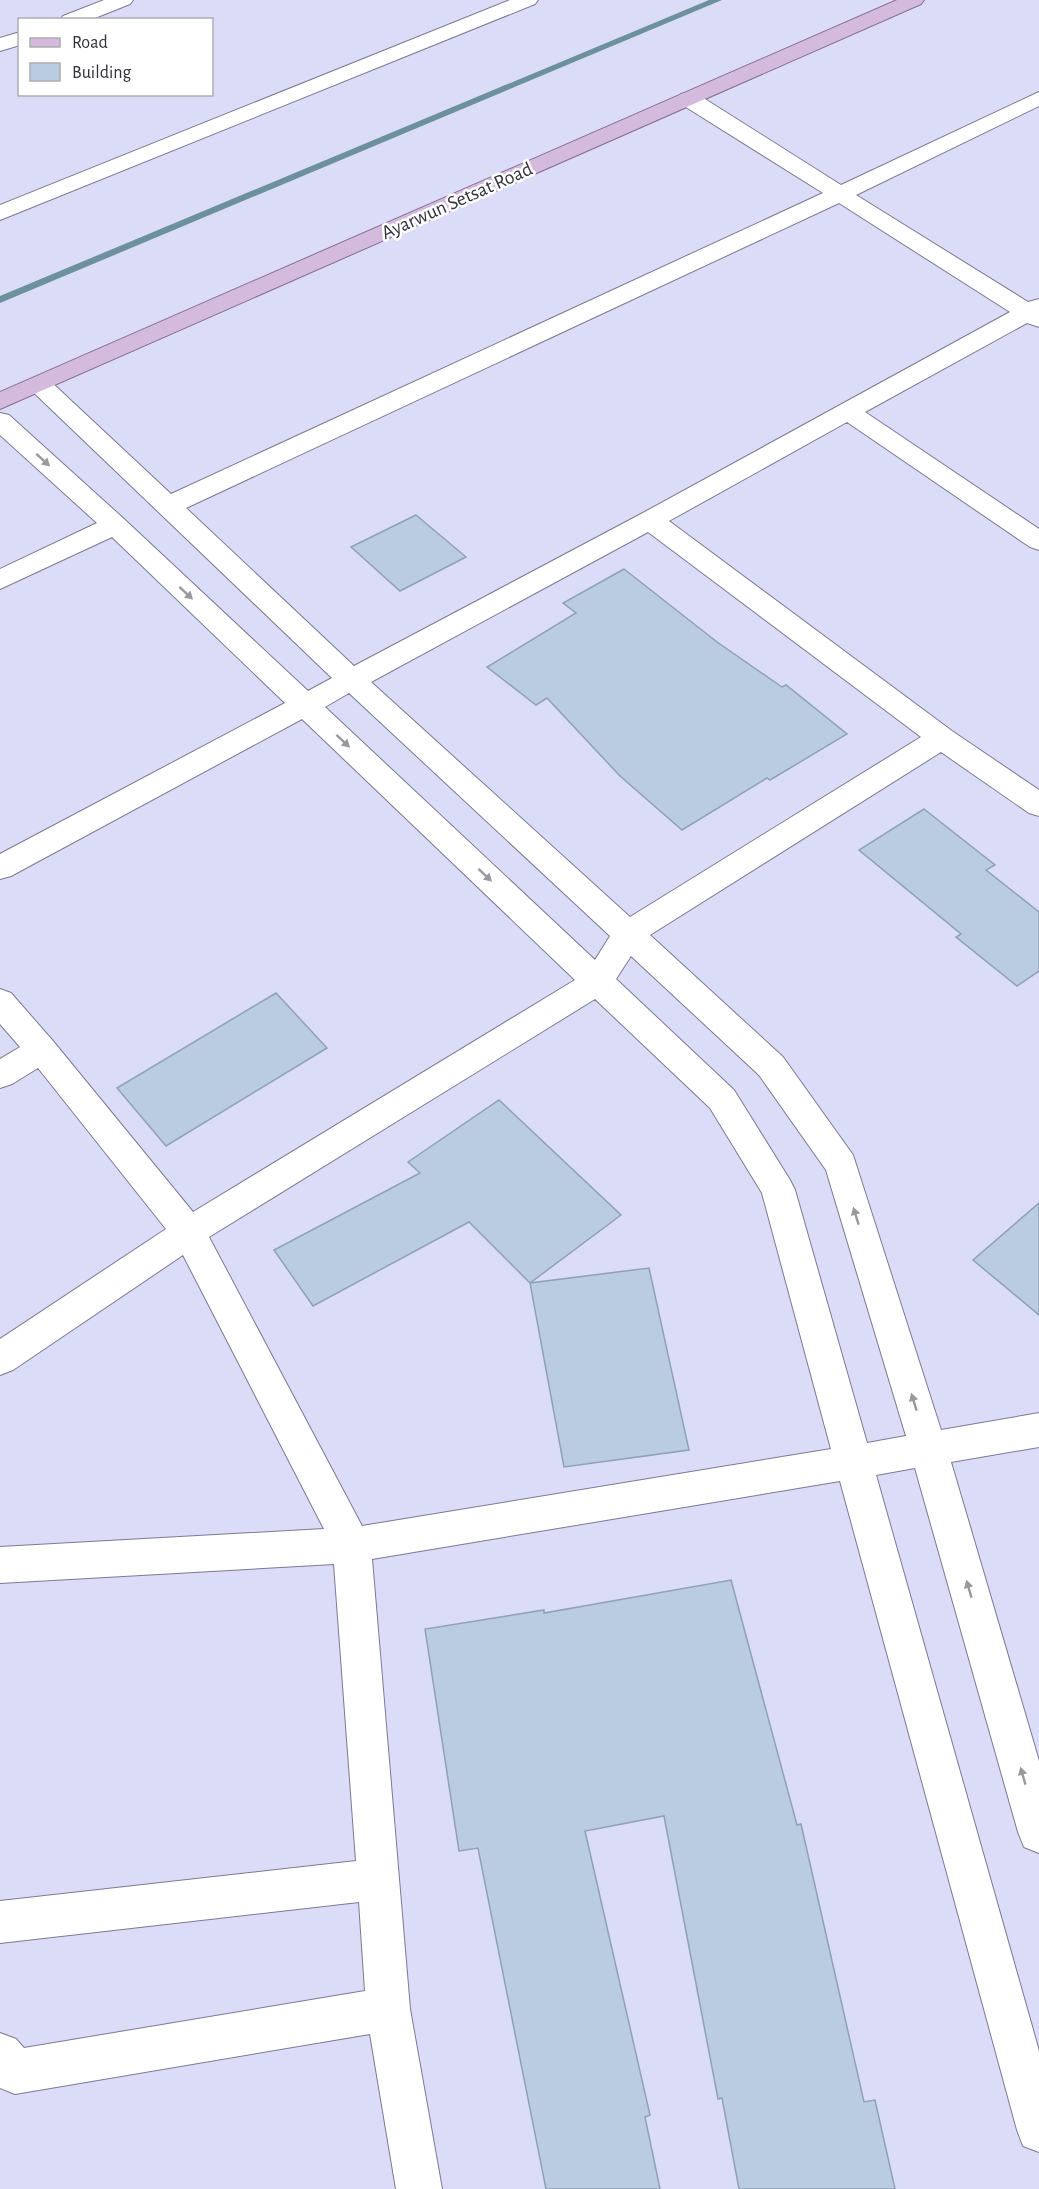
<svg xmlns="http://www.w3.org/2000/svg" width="1039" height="2189" font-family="'Alegreya Sans',sans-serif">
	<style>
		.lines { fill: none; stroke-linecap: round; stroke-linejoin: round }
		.stream { fill: #6c919d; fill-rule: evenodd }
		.building { fill: #b9cce1; stroke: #8fa1b6; stroke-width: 1.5 }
		.minor-casing { stroke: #7a7a92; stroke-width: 2 }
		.major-casing { stroke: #886d95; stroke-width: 2 }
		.minor { fill: #fff; fill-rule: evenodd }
		.major { fill: #d4bbdd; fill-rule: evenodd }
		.oneway { fill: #98989d }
		.labels { text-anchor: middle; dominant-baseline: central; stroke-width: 5; stroke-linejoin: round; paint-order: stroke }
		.far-street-label { font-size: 20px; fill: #31313b; stroke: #fff }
	</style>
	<rect width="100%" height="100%" fill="#dbdcf7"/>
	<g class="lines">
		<path class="stream" d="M709,0h13l-722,303v-7z"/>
	</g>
	<path class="building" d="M416,515l50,42 -66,34 -49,-44z
		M624,569l93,73 65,45 4,-2 61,49 -77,46 -3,-2 -85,52 -62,-54 -73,-78 -11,7 -49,-38 89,-54 -13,-10z
		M924,809l71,56 -9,5 53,42v59l-22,15 -61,-49 5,-3 -102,-84z
		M276,993l51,55 -161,98 -49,-58z
		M499,1100l122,115 -91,68 -61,-61 -156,84 -39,-56 146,-77 -12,-11z
		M1039,1203v112l-66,-55z
		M649,1268l40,182 -125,17 -34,-184z
		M731,1580l66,245 4,-1 63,278 11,-2 20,89h-156l-17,-91 -4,1 -54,-283 -79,15 65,284 -5,2 15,72h-114l-68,-341 -19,3 -34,-222 119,-19v3z"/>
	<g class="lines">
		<g class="minor-casing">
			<path id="minor" d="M104,0h29l-3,4 -40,16h-30l3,-4z
				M510,0h28l-3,4 -535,216v-15z
				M20,32v13l-20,6v-13z
				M1039,92v14l-183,89 172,107 11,-3v28l-12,-4 -162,89 174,117v21l-9,-3 -183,-125 -178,99 283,210 87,59v26l-10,-3 -88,-61 -291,183 133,122 70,98 88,275 98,-17v34l-88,15 88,299v92l-15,-6 -6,-15 -103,-364 -39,7 163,576v101l-16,-6 -6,-16 -177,-649 -468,78 38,450 32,180h-46l-26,-155 -355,60 -15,-6v-55l16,6 8,9 341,-57 -6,-89 -359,41v-42l356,-40 -22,-297 -334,19v-36l324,-18 -141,-274 -170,115 -13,5v-36l166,-110 -128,-161 -26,16 -12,4v-29l20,-12 -20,-23v-35l11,4 42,48 140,171 382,-232 -273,-261 -291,157 -11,3v-25l285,-151 -173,-166 -112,52v-20l97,-46 -97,-88v-22l9,2 115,104 184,172 24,-13 -301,-288 -3,-5 3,-5 9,-3 9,3 122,114 652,-301 -142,-89 -3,-5 3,-5 8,-1 8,1 144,91zM839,203l171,109 -369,202 -287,152 -168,-158zM648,532l273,205 -291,180 -259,-235zM349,693l261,243 -15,24 -270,-253zM631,956l128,119 67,95 80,266 -39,7 -72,-253 -5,-10 -56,-90 -118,-111zM595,999l115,109 52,85 69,256 -469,77 -153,-289z"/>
		</g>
		<g class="major-casing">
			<path id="major" d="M897,0h27l-3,4 -921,405v-17z"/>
		</g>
		<use href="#minor" class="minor"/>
		<use href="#major" class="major"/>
	</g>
	<defs><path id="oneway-solid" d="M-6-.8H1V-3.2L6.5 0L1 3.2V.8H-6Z" transform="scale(1.5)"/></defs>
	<g class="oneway">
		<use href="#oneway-solid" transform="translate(43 460) rotate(42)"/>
		<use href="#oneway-solid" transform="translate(186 593) rotate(43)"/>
		<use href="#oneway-solid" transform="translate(343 741) rotate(43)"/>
		<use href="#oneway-solid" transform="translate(485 875) rotate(43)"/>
		<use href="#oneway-solid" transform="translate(856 1216) rotate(-107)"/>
		<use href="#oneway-solid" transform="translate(914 1402) rotate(-107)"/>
		<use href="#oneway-solid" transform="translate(969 1589) rotate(-106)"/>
		<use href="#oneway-solid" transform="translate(1023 1776) rotate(-106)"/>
	</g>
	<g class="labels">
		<g class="far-street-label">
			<text transform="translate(457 201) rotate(-24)">Ayarwun Setsat Road</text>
		</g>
	</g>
	<rect x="18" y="18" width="195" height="78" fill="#ffffff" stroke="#adadb1" stroke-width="1.5"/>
	<rect x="30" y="38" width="30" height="9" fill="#d4bbdd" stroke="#adadb1" stroke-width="1.5"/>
	<text x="72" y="48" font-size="18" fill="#31313b">Road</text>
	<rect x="30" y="63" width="30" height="18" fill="#b9cce1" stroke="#adadb1" stroke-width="1.5"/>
	<text x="72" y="78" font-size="18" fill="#31313b">Building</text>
</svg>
